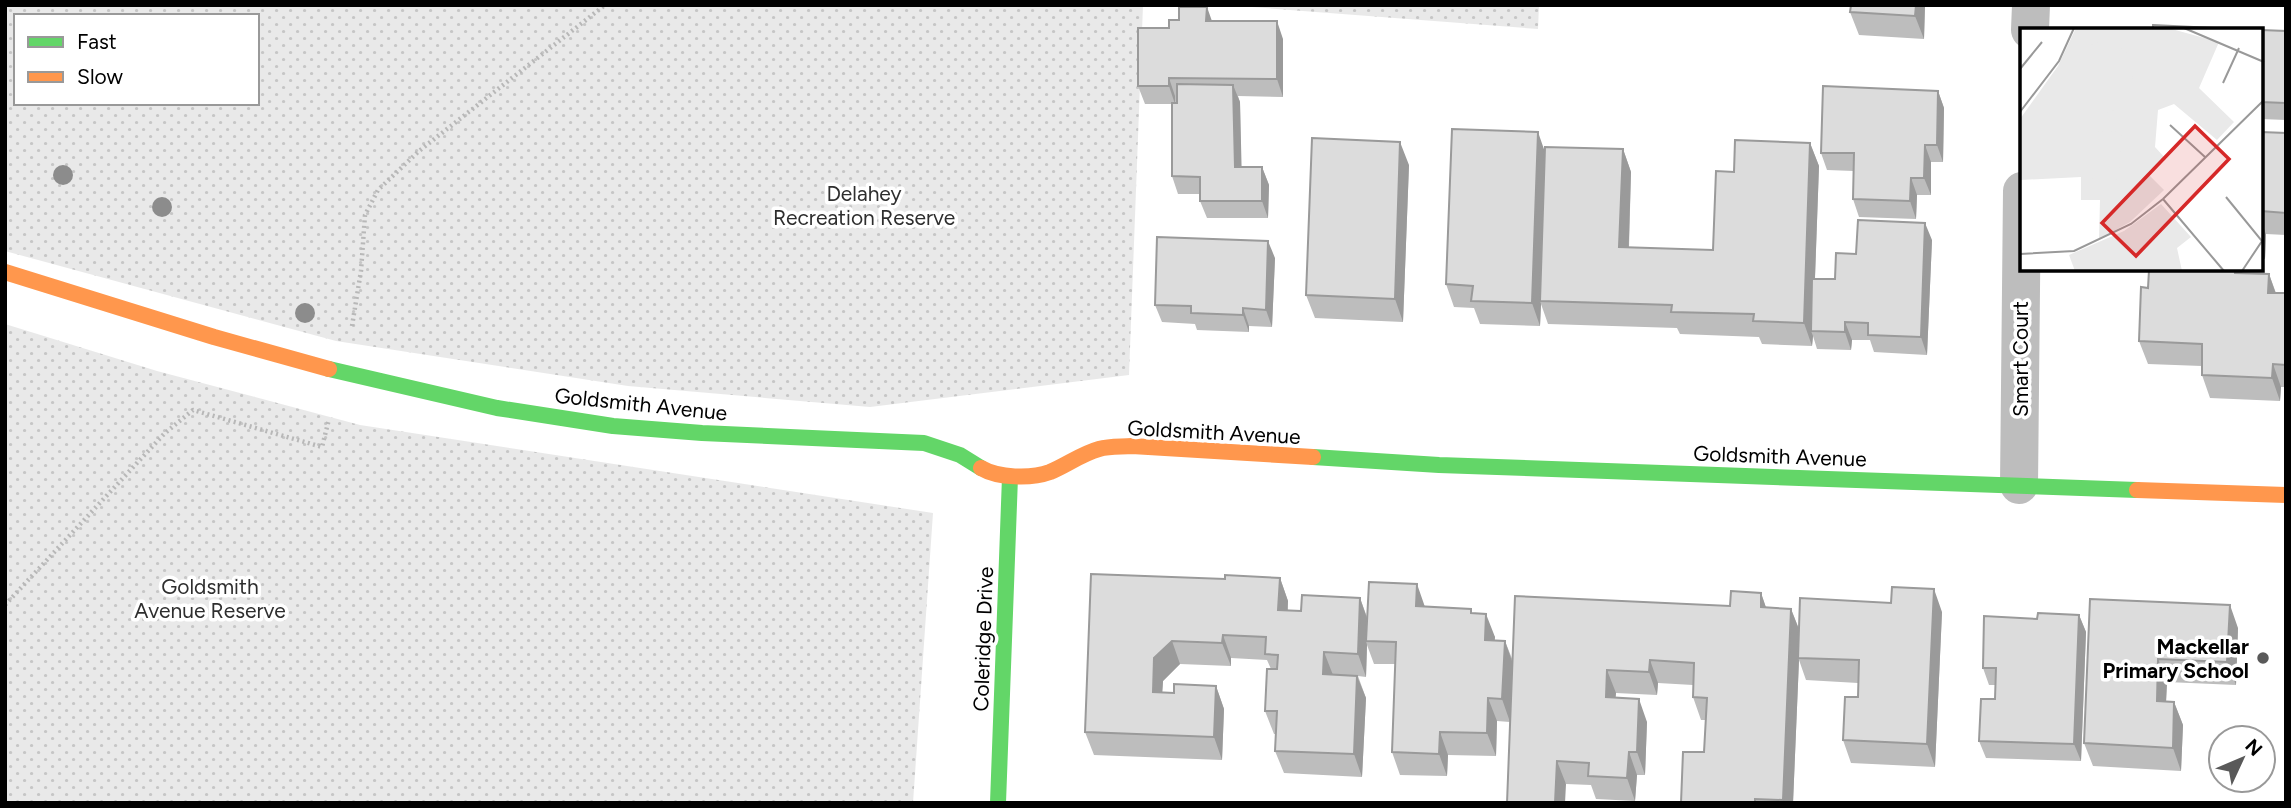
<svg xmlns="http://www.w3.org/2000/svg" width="2291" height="808" font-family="Figtree,sans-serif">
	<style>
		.park { fill: url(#park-dots); fill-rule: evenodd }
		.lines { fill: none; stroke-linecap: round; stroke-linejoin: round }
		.path { stroke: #b8b8b8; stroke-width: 4.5; stroke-dasharray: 2 3.5; stroke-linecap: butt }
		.street { stroke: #bdbdbd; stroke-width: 38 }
		.fast { stroke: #63d668; stroke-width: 16 }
		.slow { stroke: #ff974d; stroke-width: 16 }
		.tree { fill: #8c8c8c }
		.wall { fill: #bdbdbd }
		.shaded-wall { fill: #9a9a9a }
		.building { fill: #dcdcdc; stroke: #9a9a9a; stroke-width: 2 }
		.poi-dot { fill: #595959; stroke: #fff; stroke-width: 2.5 }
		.labels { text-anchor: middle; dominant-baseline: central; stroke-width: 7; stroke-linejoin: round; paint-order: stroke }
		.park-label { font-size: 21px; fill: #2e2e2e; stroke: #fff }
		.street-label { font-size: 21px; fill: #000; stroke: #fff }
		.poi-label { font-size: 21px; font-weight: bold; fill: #000; stroke: #fff; text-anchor: end }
		.inset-road { fill: none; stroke: #999; stroke-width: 2 }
		.view { fill: #d62828; fill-opacity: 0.15; stroke: #d62828; stroke-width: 3.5 }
		.inset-edge { fill: none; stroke: #000; stroke-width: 3.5 }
	</style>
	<defs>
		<pattern id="park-dots" width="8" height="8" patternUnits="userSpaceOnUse" patternTransform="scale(1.75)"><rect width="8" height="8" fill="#e9e9e9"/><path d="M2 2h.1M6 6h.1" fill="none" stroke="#c6c6c6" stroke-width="1.8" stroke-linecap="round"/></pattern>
	</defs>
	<rect width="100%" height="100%" fill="#fff"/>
	<path class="park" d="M5,5h1138l-14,370 -259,32 -242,-21 -292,-45 -331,-90zM16,16h241v87h-241z
		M1225,5h314l-1,24z
		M5,324l152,47 203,54 573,88 -20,290h-908z"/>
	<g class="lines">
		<path class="path" d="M352,326l9,-55 4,-56 13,-25 41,-39 186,-146
			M5,605l159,-171 29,-24 129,37 7,-28"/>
		<path class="street" d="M2030,30l1,-25
			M2019,485l3,-294"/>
		<path class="fast" d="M329,369l168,39 116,18 89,7 222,10 36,12 21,13
			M1313,457l126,8 698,25
			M998,803l12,-326"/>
		<path class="slow" d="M5,272l209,65 115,32
			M981,468c17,10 50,11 69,4 17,-7 31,-18 49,-23 11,-3 22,-2 33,-3l181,11
			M2137,490l149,5"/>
	</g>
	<g class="tree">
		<circle cx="63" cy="175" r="10"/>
		<circle cx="162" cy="207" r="10"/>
		<circle cx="305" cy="313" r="10"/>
	</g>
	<path class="wall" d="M1925,5l-1,34 -65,-4 -9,-23z
		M1212,21l71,18v58l-45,-1 2,6 1,65h21l7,18 -1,33h-61l-7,-17v-7h-22l-6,-18v-72h-27l-7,-18z
		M2261,30l25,1v89l-25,-1z
		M1938,91l6,17 -1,54h-12v33h-14l-1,24 -57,-2 -6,-18 1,-28 -27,-1 -6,-17z
		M2261,132l25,1v102l-20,-1 -1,25h-4z
		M1810,143l9,23 -4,113h20l21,-25 76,-14 -5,115 -53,-3 -4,-12h-18l-1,10 -34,-1 -4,-13 -1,10 -50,-2 -3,-7 -79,-3 -3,-6 -129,-4 -7,-20 -1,22 -60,-2 -6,-16 -20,-1 -8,-23 99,-132 78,-3 8,23 -2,76 84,2 21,-78z
		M1409,165l-6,157 -88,-4 -9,-23z
		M1275,258l-3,69 -23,-1v6l-52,-2 -2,-6 -33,-2 -7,-17z
		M2241,270l2,3 26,1 7,19h10v94h-5l-1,14 -70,-3 -8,-23v-9l-54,-2 -9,-23 9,-53z
		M1280,578l8,23v10h13l59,-13 7,19 58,-11 48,7 22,24 -1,4h11l8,20 217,-55 31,-13 5,15 25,1 8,20 143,-17 -7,155 -84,-4 -8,-23 15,-43v-14l-52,-3 -7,-20 -6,143h-112l23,-51 2,-32h-5l-8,-23v-12l-35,-2 -1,12 -41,-2 -1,4 32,25 -2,53h-8l-2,26 -39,-2 -5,-14 -25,-1 -56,-62 -13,-1 -1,35 -48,-1 -1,21 -47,-1 -8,-23 3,-88h-21l-7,-19 -1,32 -8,-1 8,22 -4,79 -78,-4 -9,-22 1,-17h-2l-9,-23 6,-42 -4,-9 -36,-2v8l-51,-2 -17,17 -1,11 12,1 42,-7 8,23 -2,51 -128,-5 -9,-23 140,-153z
		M2090,599l148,29 -2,57 -69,-3 -1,19 8,1 9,23 -2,46 -88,-5 -9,-23z
		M2079,615l7,17 -5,129 -95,-3 -7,-17 16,-42v-14h-6l-6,-17 54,-49z"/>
	<path class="shaded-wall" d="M1916,5h9l-1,34 -9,-23z
		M1207,7l6,17 -7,-3z
		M1277,21l6,18v58l-6,-18z
		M1169,78l6,18v8l-6,-18z
		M1233,85l7,17 2,82 -7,-17z
		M1938,91l6,17 -1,54 -6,-17z
		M1538,132l8,23 -6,146 1,3 -1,22 -8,-23z
		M1400,142l9,23 -6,157 -8,-23z
		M1810,143l9,23 -6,165h-2l2,5 -1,10 -8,-23z
		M1925,145l6,17v33l-7,-17z
		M1623,149l8,23 -3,98 -9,-23z
		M1262,167l7,18 -1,33 -6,-17z
		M1911,178l6,17 -1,24 -6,-18z
		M2261,221l5,13 -1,25 -4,-9z
		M1925,223l7,17 -5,115 -6,-18z
		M1268,241l7,17 -3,69 -6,-17z
		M2235,270h6l2,5 -8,-2z
		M2269,274l8,23 -9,-4z
		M1243,308l6,18v6l-6,-17z
		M1845,322l7,18 -1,10 -6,-18z
		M2273,364l8,23 -1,14 -8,-23z
		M1280,578l8,23 -2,32 -8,-23z
		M1417,584l8,23 -9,-1z
		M1934,589l8,23 -7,155 -8,-23z
		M1761,593l8,23 -8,-9z
		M1360,598l8,23 -2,20 1,4 -1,32 -8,-23z
		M2230,605l8,23 -2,57 -9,-23z
		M1791,609l9,23 -2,26 1,2 -6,143h-9l-1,-3z
		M1486,614l9,23 -2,26 -8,-23z
		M2079,615l7,17 -5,129 -7,-17z
		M1223,635l8,23v8l-9,-23z
		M1172,641l8,23 -17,17 -2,34 -8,-23 1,-34z
		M1505,641l8,23 -3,58 -8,-23z
		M1324,652l9,23 -10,-1z
		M2158,659l9,23 -2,42 -8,-23z
		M1650,660l8,23 -1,12 -8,-23z
		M1607,670l9,23 -2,27 -8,-23z
		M1357,676l9,22 -4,79 -8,-23z
		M1216,686l8,23 -2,51 -8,-23z
		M1488,698l9,23 -1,35 -9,-23z
		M1639,699l8,23 -2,53 -8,-23z
		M2174,702l9,23 -2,46 -8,-23z
		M1440,732l8,23 -1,21 -8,-22z
		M1629,752l8,23 -2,26 -8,-23z
		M1557,761l9,23 -1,19h-10z"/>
	<path class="building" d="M1851,5h65l-1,11 -65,-4z
		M1179,7h28l-1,14h71v58l-108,-1v8h-31v-58h31v-8h10z
		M2153,25l102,5h-102z
		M2261,30l25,1 -1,72 -24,-1z
		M1177,84l56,1 2,82h27v34h-62v-24l-28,-1v-73h5z
		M1823,86l115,5 -1,54h-12l-1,33h-13l-1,23 -57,-2 1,-46h-33z
		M1452,129l86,3 -6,171 -61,-2 2,-15 -27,-2z
		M2261,132l25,1v80l-25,-2z
		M1312,138l88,4 -5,157 -89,-4z
		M1735,140l75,3 -6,180 -51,-2 1,-7 -83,-2 1,-7 -132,-4 5,-154 78,2 -4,98 94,3 3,-79 18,1z
		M1858,220l67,3 -4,114 -53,-2v-12l-23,-1v10l-34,-1 1,-52h23l1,-26 20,1z
		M1157,237l111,4 -2,69 -23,-2v7l-52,-2v-7l-36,-1z
		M2149,270h86v3l34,1 -1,19h18v72l-13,-1 -1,14 -70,-3v-31l-63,-3 2,-54 7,1z
		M1091,574l134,5v-4l55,3 -2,32 23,1 1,-16 58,3 -2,56 -34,-2 -1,22 34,2 -3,78 -79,-3 2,-40h-12l2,-42h10l1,-14 -13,-1 1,-17 -43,-2 -1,8 -50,-2 -18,17 -1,34 21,1v-9l42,2 -2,51 -129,-5z
		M1369,582l48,2 -1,22 55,3v4l15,1 -1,26 20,1 -3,58 -14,-1 -1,35 -47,-1 -1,22 -47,-2 4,-110 -30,-1z
		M1892,587l42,2 -7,155 -84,-4 2,-43h13l1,-37 -61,-2 2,-60 91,5z
		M1731,591l30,2v14l30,2 -8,191 -28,-1v4h-74l2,-51h21l3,-54 -14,-1 1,-34 -44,-3 -1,12 -42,-2 -1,27 33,2 -2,53h-8l-2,26 -39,-2 1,-13 -32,-2 -2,42h-48l8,-207 215,10z
		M2090,599l140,6 -3,57 -69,-3 -1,42 17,1 -1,46 -89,-5z
		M2038,613l41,2 -5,129 -95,-3 2,-42h14l1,-31h-13l1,-52 53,3z"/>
	<circle class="poi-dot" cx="2263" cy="658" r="7"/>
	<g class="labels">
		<g class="park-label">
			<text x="864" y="193">Delahey<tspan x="864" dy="24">Recreation Reserve</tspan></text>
			<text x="210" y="586">Goldsmith<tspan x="210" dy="24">Avenue Reserve</tspan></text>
		</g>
		<g class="street-label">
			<text transform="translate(2020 359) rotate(-90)">Smart Court</text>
			<text transform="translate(641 404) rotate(6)">Goldsmith Avenue</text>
			<text transform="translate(1214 432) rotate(3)">Goldsmith Avenue</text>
			<text transform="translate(1780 456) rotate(2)">Goldsmith Avenue</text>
			<text transform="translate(983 639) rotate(-88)">Coleridge Drive</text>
		</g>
		<g class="poi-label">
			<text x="2249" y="646">Mackellar<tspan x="2249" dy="24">Primary School</tspan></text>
		</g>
	</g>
	<g transform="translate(2020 28)">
		<rect width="243" height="243" fill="#fff"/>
		<path d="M56,0h92l51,14 -20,46 35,34 -17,18 -43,-36 -16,6 -3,37 11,12 -18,15 16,16 -34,32 -31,17 1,-39h-19v-23l-61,3v-61l38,-53zM141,176l30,33 -14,11 5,23h-107l-6,-16 55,-24z" fill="#e9e9e9"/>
		<path d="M86,11l20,13 7,27 -12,28 -22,9 -20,-12 -7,-28 12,-28zM72,103l30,1 -3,48 -29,-2z" fill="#e9e9e9"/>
		<path class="inset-road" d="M164,0l80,34M0,41l22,-27M203,55l16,-35M0,84l39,-51 15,-33M150,97l35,32M206,169l36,44 -20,30M143,171l61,72M0,226l54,-3 57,-27 32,-25 101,-99"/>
		<path class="view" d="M175,98l34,33 -93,97 -34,-33z"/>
		<rect width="243" height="243" class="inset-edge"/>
	</g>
	<rect width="2291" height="808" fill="none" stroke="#000000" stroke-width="14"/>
	<rect x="14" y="14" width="245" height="91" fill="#ffffff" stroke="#999999" stroke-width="2"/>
	<rect x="28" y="37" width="35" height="10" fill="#63d668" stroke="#999999" stroke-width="2"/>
	<text x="77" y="49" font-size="21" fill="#000000">Fast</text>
	<rect x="28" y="72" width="35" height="10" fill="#ff974d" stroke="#999999" stroke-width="2"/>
	<text x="77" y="84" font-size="21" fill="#000000">Slow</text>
	<g transform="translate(2242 759) rotate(46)"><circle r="33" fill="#ffffff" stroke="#999999" stroke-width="2"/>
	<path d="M0-5L12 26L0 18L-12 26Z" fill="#595959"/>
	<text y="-10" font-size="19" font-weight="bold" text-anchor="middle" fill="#000000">N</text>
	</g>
</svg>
